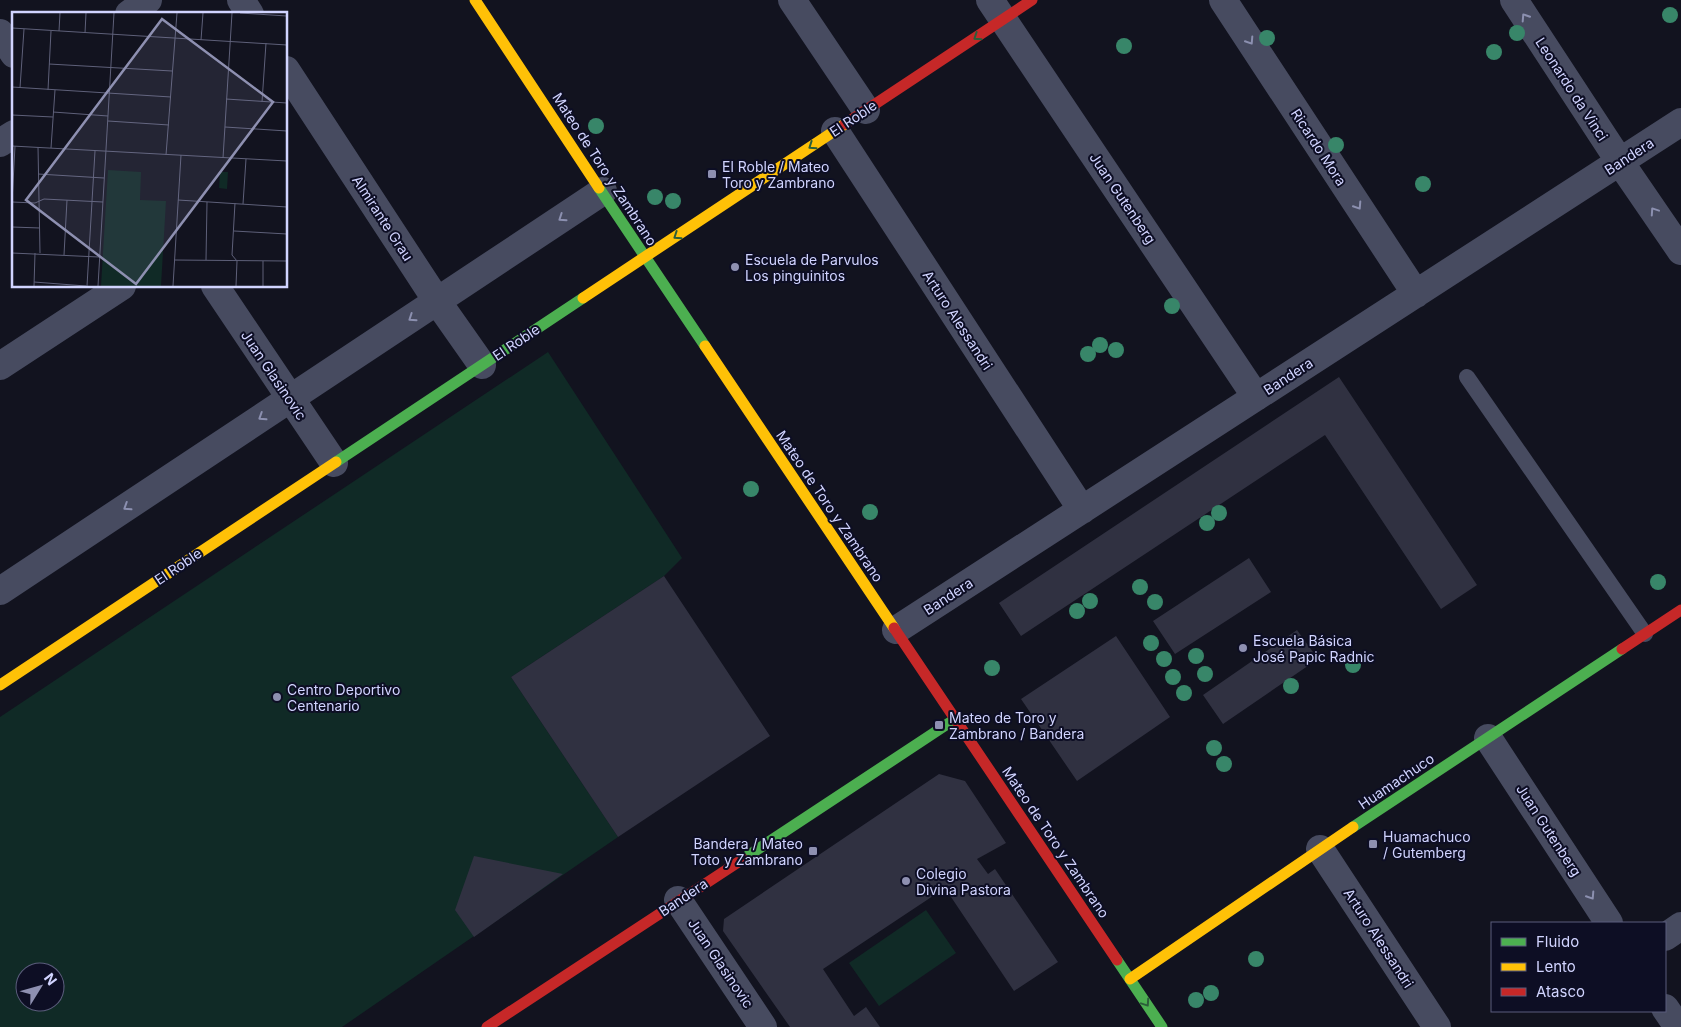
<svg xmlns="http://www.w3.org/2000/svg" width="1681" height="1027" font-family="Inter,sans-serif">
	<style>
		.green { fill: #102a26; fill-rule: evenodd }
		.building { fill: #303141 }
		.lines { fill: none; stroke-linecap: round; stroke-linejoin: round }
		.lane { stroke: #474b60; stroke-width: 16 }
		.street { stroke: #474b60; stroke-width: 28 }
		.fast { stroke: #4caf50; stroke-width: 11 }
		.slow { stroke: #ffc107; stroke-width: 11 }
		.jam { stroke: #c62828; stroke-width: 11 }
		.tree { fill: #388669 }
		.oneway { stroke: #8c90b0 }
		.oneway2 { stroke: #2c5e3a }
		.poi-dot { fill: #8e90b1; stroke: #0d0e24; stroke-width: 2 }
		.labels { text-anchor: middle; dominant-baseline: central; stroke-width: 4; stroke-linejoin: round; paint-order: stroke }
		.street-label { font-size: 14px; fill: #d1d4ff; stroke: #0d0e24 }
		.poi-label { font-size: 14px; fill: #d1d4ff; stroke: #0d0e24; text-anchor: start }
		.inset-road { fill: none; stroke: #5e6079; stroke-width: 1 }
		.view { fill: #8e90b1; fill-opacity: 0.15; stroke: #8e90b1; stroke-width: 2.5 }
		.inset-edge { fill: none; stroke: #d1d4ff; stroke-width: 2.5 }
	</style>
	<rect width="100%" height="100%" fill="#12131f"/>
	<path class="green" d="M548,352l134,206 -18,18 -153,101 107,160 -276,190h-342v-310zM25,972h30v30h-30z
		M926,910l30,43 -77,53 -30,-43z"/>
	<path class="building" d="M1339,377l138,208 -36,24 -116,-174 -304,201 -22,-33z
		M1249,558l22,34 -96,62 -22,-33z
		M664,576l106,160 -152,101 -107,-160z
		M1297,630l21,29 -95,65 -20,-29z
		M1116,636l54,81 -93,64 -56,-82z
		M939,774l26,7 41,62 -29,16 11,15 7,-5 63,93 -44,29 -69,-103 -122,81 31,47 12,-9 14,20h-90l-67,-96 1,-12z
		M474,856l89,18 -89,63 -19,-27z"/>
	<g class="lines">
		<path class="lane" d="M1467,377l178,257"/>
		<path class="street" d="M241,0l9,14
			M792,0l74,110
			M990,0l266,397
			M1223,0l193,294
			M1514,0l106,162 61,89
			M129,14l19,-14
			M0,33l14,21
			M286,70l151,231 45,64
			M835,131l247,379
			M0,143l14,-9
			M215,286l119,177
			M0,366l122,-80
			M0,591l603,-400
			M896,630l785,-508
			M1488,738l121,185
			M1320,849l117,178
			M678,900l85,127
			M1665,937l16,-11
			M1665,1008l13,19"/>
		<path class="fast" d="M599,188l106,158
			M336,462l247,-164
			M1353,827l269,-178
			M743,859l212,-140
			M1117,960l45,67"/>
		<path class="slow" d="M475,0l124,188
			M583,298l262,-174
			M705,346l189,282
			M0,685l336,-223
			M1130,979l223,-152"/>
		<path class="jam" d="M845,124l187,-124
			M894,628l223,332
			M1622,649l59,-39
			M487,1027l256,-168"/>
	</g>
	<g class="tree">
		<circle cx="1670" cy="15" r="8"/>
		<circle cx="1517" cy="33" r="8"/>
		<circle cx="1267" cy="38" r="8"/>
		<circle cx="1124" cy="46" r="8"/>
		<circle cx="1494" cy="52" r="8"/>
		<circle cx="596" cy="126" r="8"/>
		<circle cx="1336" cy="145" r="8"/>
		<circle cx="1423" cy="184" r="8"/>
		<circle cx="655" cy="197" r="8"/>
		<circle cx="673" cy="201" r="8"/>
		<circle cx="1172" cy="306" r="8"/>
		<circle cx="1100" cy="345" r="8"/>
		<circle cx="1116" cy="350" r="8"/>
		<circle cx="1088" cy="354" r="8"/>
		<circle cx="751" cy="489" r="8"/>
		<circle cx="870" cy="512" r="8"/>
		<circle cx="1219" cy="513" r="8"/>
		<circle cx="1207" cy="523" r="8"/>
		<circle cx="1658" cy="582" r="8"/>
		<circle cx="1140" cy="587" r="8"/>
		<circle cx="1090" cy="601" r="8"/>
		<circle cx="1155" cy="602" r="8"/>
		<circle cx="1077" cy="611" r="8"/>
		<circle cx="1151" cy="643" r="8"/>
		<circle cx="1196" cy="656" r="8"/>
		<circle cx="1164" cy="659" r="8"/>
		<circle cx="1353" cy="665" r="8"/>
		<circle cx="992" cy="668" r="8"/>
		<circle cx="1205" cy="674" r="8"/>
		<circle cx="1173" cy="677" r="8"/>
		<circle cx="1291" cy="686" r="8"/>
		<circle cx="1184" cy="693" r="8"/>
		<circle cx="1214" cy="748" r="8"/>
		<circle cx="1224" cy="764" r="8"/>
		<circle cx="1256" cy="959" r="8"/>
		<circle cx="1211" cy="993" r="8"/>
		<circle cx="1196" cy="1000" r="8"/>
	</g>
	<defs><path id="oneway-chevron" d="M-2-3.5L2.5 0L-2 3.5" fill="none" stroke-width="1.6" stroke-linecap="round" stroke-linejoin="round" transform="scale(1.25)"/></defs>
	<g class="oneway">
		<use href="#oneway-chevron" transform="translate(1525 17) rotate(-123)"/>
		<use href="#oneway-chevron" transform="translate(1250 41) rotate(57)"/>
		<use href="#oneway-chevron" transform="translate(1358 206) rotate(57)"/>
		<use href="#oneway-chevron" transform="translate(1654 211) rotate(-124)"/>
		<use href="#oneway-chevron" transform="translate(562 218) rotate(146)"/>
		<use href="#oneway-chevron" transform="translate(412 318) rotate(146)"/>
		<use href="#oneway-chevron" transform="translate(262 417) rotate(147)"/>
		<use href="#oneway-chevron" transform="translate(127 507) rotate(147)"/>
		<use href="#oneway-chevron" transform="translate(1591 896) rotate(57)"/>
	</g>
	<g class="oneway2">
		<use href="#oneway-chevron" transform="translate(977 37) rotate(146)"/>
		<use href="#oneway-chevron" transform="translate(812 146) rotate(146)"/>
		<use href="#oneway-chevron" transform="translate(677 236) rotate(146)"/>
		<use href="#oneway-chevron" transform="translate(1146 1003) rotate(56)"/>
	</g>
	<g class="poi-dot">
		<rect x="707" y="169" width="10" height="10" rx="2.5"/>
		<circle cx="735" cy="267" r="5"/>
		<circle cx="1243" cy="648" r="5"/>
		<circle cx="277" cy="697" r="5"/>
		<rect x="934" y="720" width="10" height="10" rx="2.5"/>
		<rect x="1368" y="839" width="10" height="10" rx="2.5"/>
		<rect x="808" y="846" width="10" height="10" rx="2.5"/>
		<circle cx="906" cy="881" r="5"/>
	</g>
	<g class="labels">
		<g class="street-label">
			<text transform="translate(1572 89) rotate(57)">Leonardo da Vinci</text>
			<text transform="translate(853 118) rotate(-34)">El Roble</text>
			<text transform="translate(1319 147) rotate(57)">Ricardo Mora</text>
			<text transform="translate(1629 156) rotate(-33)">Bandera</text>
			<text transform="translate(605 169) rotate(57)">Mateo de Toro y Zambrano</text>
			<text transform="translate(1123 198) rotate(56)">Juan Gutenberg</text>
			<text transform="translate(383 218) rotate(57)">Almirante Grau</text>
			<text transform="translate(958 320) rotate(57)">Arturo Alessandri</text>
			<text transform="translate(516 342) rotate(-34)">El Roble</text>
			<text transform="translate(274 375) rotate(56)">Juan Glasinovic</text>
			<text transform="translate(1288 376) rotate(-33)">Bandera</text>
			<text transform="translate(830 506) rotate(56)">Mateo de Toro y Zambrano</text>
			<text transform="translate(178 566) rotate(-34)">El Roble</text>
			<text transform="translate(948 596) rotate(-33)">Bandera</text>
			<text transform="translate(1396 781) rotate(-34)">Huamachuco</text>
			<text transform="translate(1549 830) rotate(57)">Juan Gutenberg</text>
			<text transform="translate(1056 842) rotate(56)">Mateo de Toro y Zambrano</text>
			<text transform="translate(683 897) rotate(-34)">Bandera</text>
			<text transform="translate(1379 938) rotate(57)">Arturo Alessandri</text>
			<text transform="translate(721 963) rotate(56)">Juan Glasinovic</text>
		</g>
		<g class="poi-label">
			<text x="722" y="166">El Roble / Mateo<tspan x="722" dy="16">Toro y Zambrano</tspan></text>
			<text x="745" y="259">Escuela de Parvulos<tspan x="745" dy="16">Los pinguinitos</tspan></text>
			<text x="1253" y="640">Escuela Básica<tspan x="1253" dy="16">José Papic Radnic</tspan></text>
			<text x="287" y="689">Centro Deportivo<tspan x="287" dy="16">Centenario</tspan></text>
			<text x="949" y="717">Mateo de Toro y<tspan x="949" dy="16">Zambrano / Bandera</tspan></text>
			<text x="1383" y="836">Huamachuco<tspan x="1383" dy="16">/ Gutemberg</tspan></text>
			<text x="803" y="843" text-anchor="end">Bandera / Mateo<tspan x="803" dy="16">Toto y Zambrano</tspan></text>
			<text x="916" y="873">Colegio<tspan x="916" dy="16">Divina Pastora</tspan></text>
		</g>
	</g>
	<g transform="translate(12 12)">
		<rect width="275" height="275" fill="#12131f"/>
		<path d="M96,158l33,2 -1,28 26,1 -5,85h-60zM208,160h8l-1,17 -8,-1z" fill="#102a26"/>
		<path class="inset-road" d="M228,1l47,3M0,16l275,17M47,19l1,-18M73,21l1,-20M189,28l2,-27M37,52l123,7M0,75l159,10M8,76l4,-59M36,78l3,-59M214,87l61,4M250,90l4,-59M41,100l55,4M0,103l41,2M96,109l61,4M213,115l62,4M0,134l275,15M26,135l2,106M39,136l4,-58M154,143l11,-142M211,146l9,-145M26,162l66,4M166,188l109,7M0,190l23,1 9,-4 59,3M0,190l3,-56M223,191l-3,52 5,6 -1,25M231,192l3,-45M0,215l28,1M222,219l53,3M0,241l87,4M52,243l3,-55M162,248l113,1M194,248l1,-58M22,270l52,4M22,274l1,-33M75,274l8,-135M86,274l16,-273M161,274l8,-131M251,274v-25"/>
		<path class="view" d="M150,7l111,83 -137,182 -110,-84z"/>
		<rect width="275" height="275" class="inset-edge"/>
	</g>
	<rect x="1491" y="922" width="175" height="90" fill="#0d0e24" stroke="#5b5d7c"/>
	<rect x="1501" y="938" width="25" height="8" fill="#4caf50" stroke="#5b5d7c"/>
	<text x="1536" y="947" font-size="15" fill="#d1d4ff">Fluido</text>
	<rect x="1501" y="963" width="25" height="8" fill="#ffc107" stroke="#5b5d7c"/>
	<text x="1536" y="972" font-size="15" fill="#d1d4ff">Lento</text>
	<rect x="1501" y="988" width="25" height="8" fill="#c62828" stroke="#5b5d7c"/>
	<text x="1536" y="997" font-size="15" fill="#d1d4ff">Atasco</text>
	<g transform="translate(40 987) rotate(53)"><circle r="24" fill="#0d0e24" stroke="#5b5d7c"/>
	<path d="M0-4L9 19L0 12L-9 19Z" fill="#8e90b1"/>
	<text y="-8" font-size="14" font-weight="bold" text-anchor="middle" fill="#d1d4ff">N</text>
	</g>
</svg>
